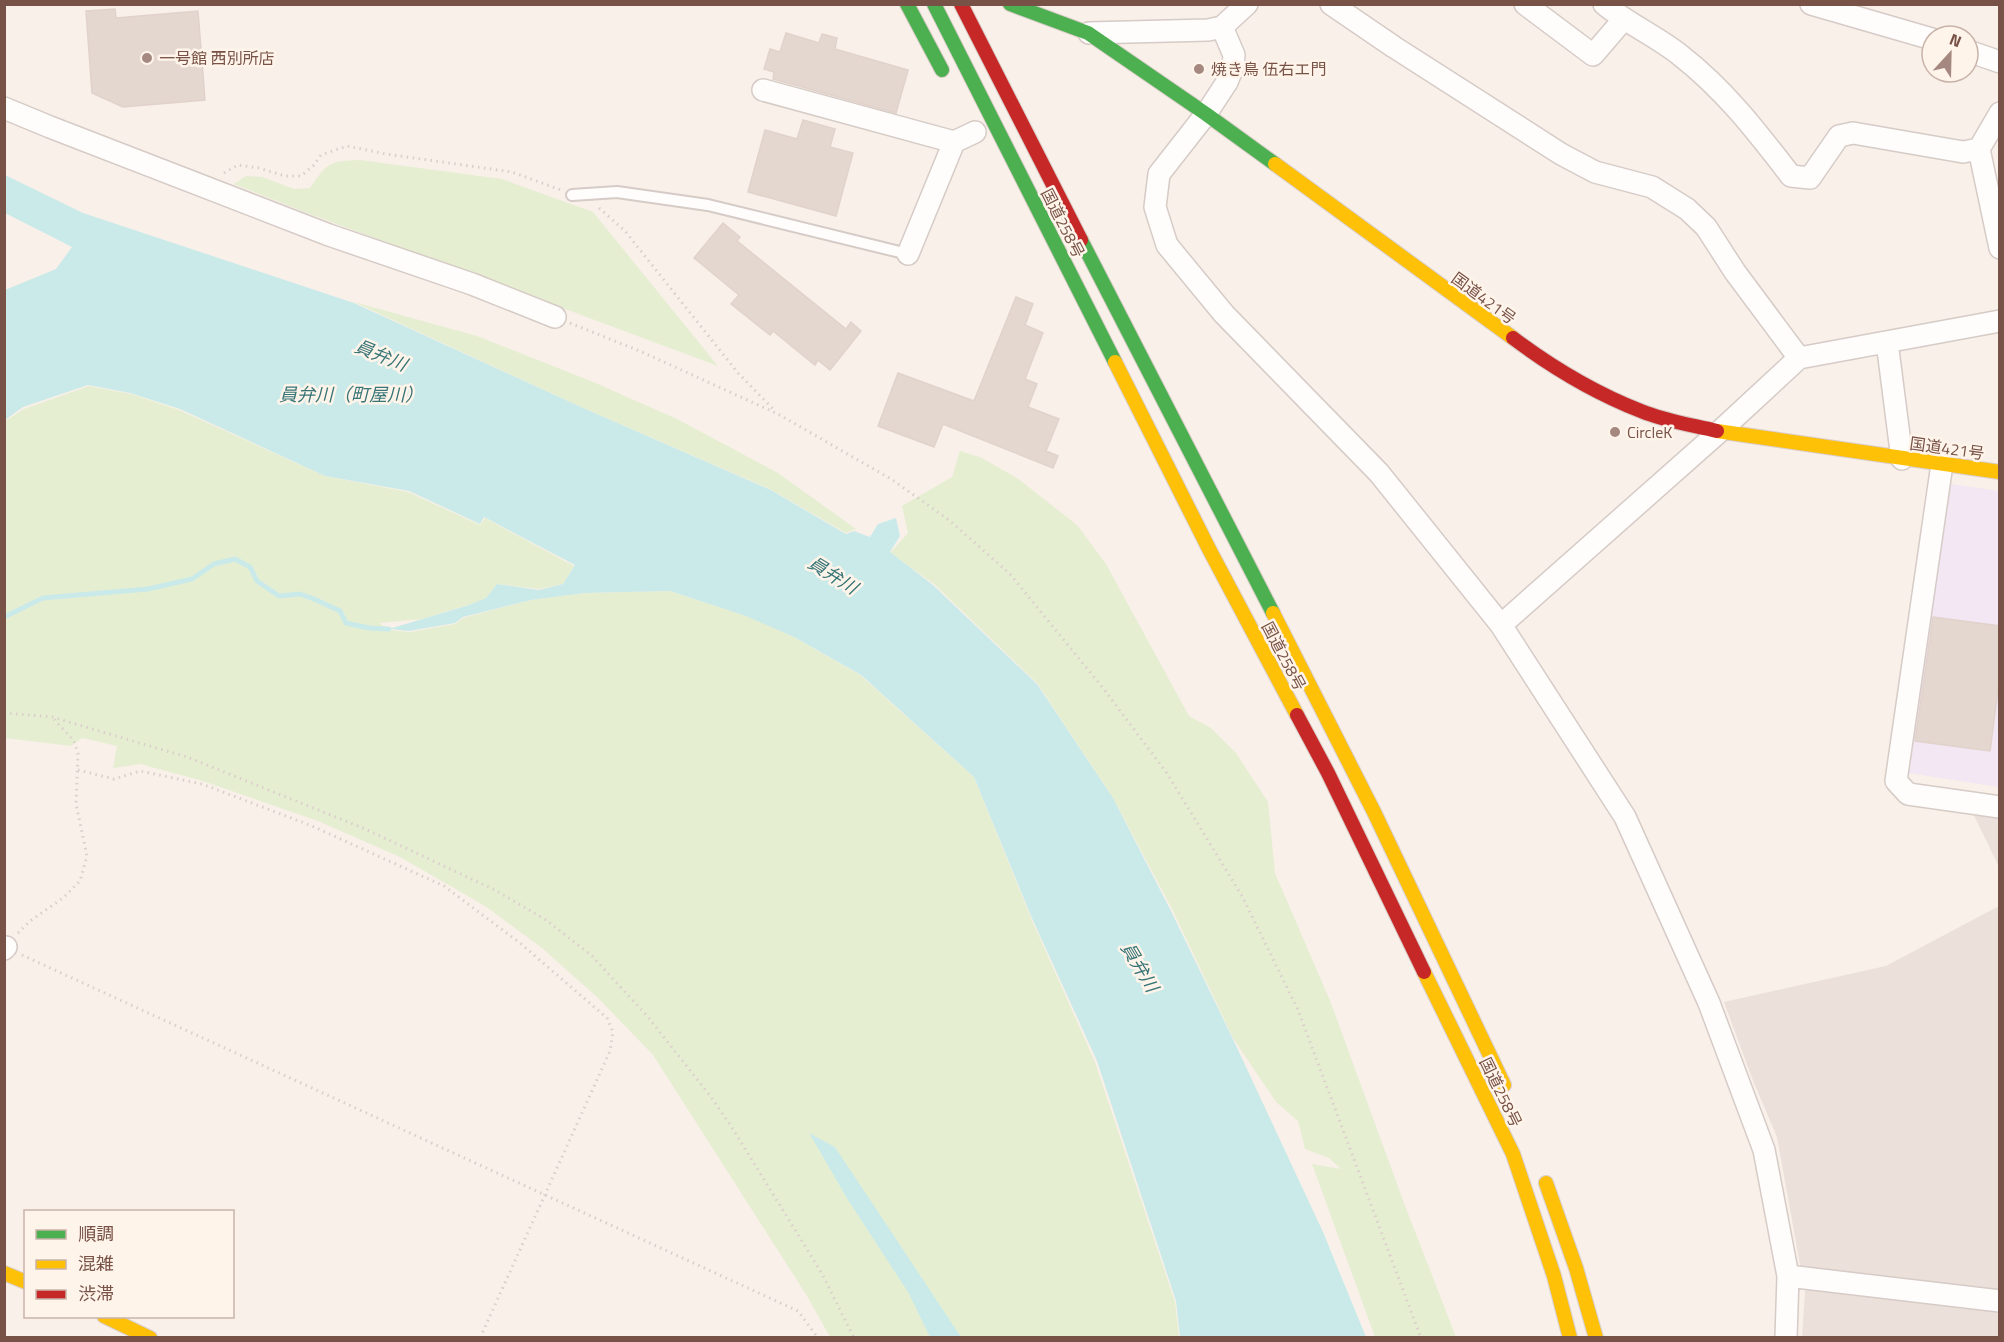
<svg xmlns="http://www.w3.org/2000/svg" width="2004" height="1342" font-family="'Titillium Web','Noto Sans JP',sans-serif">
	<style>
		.industrial { fill: #ebe0da }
		.education { fill: #f2e7f2 }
		.green { fill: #e6eed2 }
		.water { fill: #caeae9 }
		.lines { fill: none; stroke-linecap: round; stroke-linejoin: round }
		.stream { stroke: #caeae9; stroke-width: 5 }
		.building { fill: #e4d7d0; stroke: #e1d2cb; stroke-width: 1.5 }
		.lane-casing { stroke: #d6cbc6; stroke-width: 14 }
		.street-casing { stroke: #d6cbc6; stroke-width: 24 }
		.fast-casing { stroke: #d8ccc7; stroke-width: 16 }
		.slow-casing { stroke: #d8ccc7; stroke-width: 16 }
		.jam-casing { stroke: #d8ccc7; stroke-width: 16 }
		.path { stroke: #dacfcb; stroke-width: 3; stroke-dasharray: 1.5 4.5; stroke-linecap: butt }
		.lane { stroke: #fefdfc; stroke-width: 10 }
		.street { stroke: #fefdfc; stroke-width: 21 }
		.fast { stroke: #4caf50; stroke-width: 14 }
		.slow { stroke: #ffc107; stroke-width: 14 }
		.jam { stroke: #c62828; stroke-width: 14 }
		.poi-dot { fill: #a58980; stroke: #fff4ea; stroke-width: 2 }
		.labels { text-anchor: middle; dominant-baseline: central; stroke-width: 5; stroke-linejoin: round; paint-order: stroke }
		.poi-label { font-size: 16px; fill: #785247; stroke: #fff4ea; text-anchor: start }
		.street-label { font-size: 16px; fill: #785247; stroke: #fff4ea }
		.water-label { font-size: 18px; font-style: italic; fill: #377577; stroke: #fff4ea }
	</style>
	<rect width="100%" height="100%" fill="#f8f0e9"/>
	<path class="industrial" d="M1970,807l29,5v55z
		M1999,906v431h-197l3,-45 -28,-155 -25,-59 -28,-76 162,-36z"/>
	<path class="education" d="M1945,483l54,8v296l-97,-15z"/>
	<path class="green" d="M360,160l142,19 91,33 125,154 -408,-152 -76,-30 12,-8 16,1 32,12 16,-1c18,-26 19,-27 50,-28z
		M354,302l123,34 114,45 86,38 101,54 78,56 -10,4 -76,-44 -189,-82z
		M89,386l42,8 48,16 146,66 83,16 72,33 5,-7 89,48 -11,18 -24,5 -42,-5 -11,15 -18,6 -46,14 -42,4 7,7 23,2 45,-8 8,-6 67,-18 55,-7 84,-2 78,25 45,20 68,39 114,102 57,141 64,144 80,240 4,35h-349l-23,-41 -154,-241 -55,-57 -56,-50 -57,-42 -85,-49 -82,-36 -115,-40 -63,-17 -27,4 4,-22 -35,-8 -11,8 -66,-8v-317l19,-12z
		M960,451l22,7 35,20 60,47 29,39 83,152 22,12 25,25 32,49 7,71 56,130 73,200 52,134h-81l-63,-173 29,5 -12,-11 -24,-9 -7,-28 -22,-19 -43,-64 -60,-127 -60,-113 -76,-115 -103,-99 -44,-31 18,-20 -6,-27 50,-29z"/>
	<path class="water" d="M5,175l78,38 271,90 227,104 190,83 75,44 8,-3 16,6 8,-13 18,-6 4,18 -10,16 43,33 104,99 76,114 58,113 61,126 91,195 43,105h-186l-4,-36 -79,-240 -66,-145 -57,-139 -113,-102 -67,-38 -48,-21 -76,-25 -85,2 -54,7 -68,17 -8,6 -46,8 -20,-2 80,-24 17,-7 11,-14 42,6 24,-6 12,-19 -91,-48 -4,7 -71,-33 -84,-15 -145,-67 -50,-16 -42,-8 -65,22 -18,13v-130l51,-21 16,-22 -67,-34z
		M809,1133l26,14 126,190h-31l-22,-45 -60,-92z"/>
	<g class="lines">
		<path class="stream" d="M4,617l39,-19 105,-9 44,-10 22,-15 21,-5 15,8 7,14 22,15 21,-2 14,5 26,12 6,12 23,5 20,1"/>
	</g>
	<path class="building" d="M115,9l1,9 82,-7 7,89 -82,7 -31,-14 -6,-82z
		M786,33l33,10 3,-9 15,4 -2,11 73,21 -12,43 -123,-34 1,-7 -10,-3 6,-20 10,3z
		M803,120l32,9 -5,18 23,6 -17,63 -88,-24 17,-62 32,9z
		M723,223l17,14 -3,4 109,88 5,-7 10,9 -31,39 -12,-10 -3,5 -42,-34 -3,4 -39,-31 8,-9 -45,-37z
		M1016,297l17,7 -8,21 18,8 -18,46 12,5 -9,23 31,12 -13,32 12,5 -5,12 -110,-44 -9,23 -56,-21 20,-53 76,28z
		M1933,617l67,9v49l-10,76 -75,-10z"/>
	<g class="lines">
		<g class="lane-casing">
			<path id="lane" d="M572,195l45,-3 91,13 200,49"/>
		</g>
		<g class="street-casing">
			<path id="street" d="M1331,4l63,43 167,107 34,18 57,15 35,22 19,18 29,45 64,86
				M1525,4l68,51 30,-35
				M1604,4c24,20 52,32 76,51 45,35 77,77 111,121l19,2 29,-42 14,-3 110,19 16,-3 21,-36
				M1811,4l121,35
				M1222,27l12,28 -1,12 -6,15 -21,32 -47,60 -4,33 12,38 57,69 155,159 122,152 124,192 84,186 55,147 24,126 -2,62
				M1089,33l119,-3 14,-3 25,-23
				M1968,51l32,11
				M763,90l191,52 21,-10
				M4,108l46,19 279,108 143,49 83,33
				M1979,149l21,99
				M908,254l46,-112
				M1887,342l15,117
				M1942,464l-46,317 12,13 92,13
				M1501,625l218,-193 80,-74 201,-37
				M4,949l2,-2
				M1788,1276l212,25"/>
		</g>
		<g class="fast-casing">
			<path id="fast" d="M907,4l35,66
				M934,4l181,358
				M1010,4l78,29 118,81 69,50
				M1081,240l192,373"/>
		</g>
		<g class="slow-casing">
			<path id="slow" d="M1275,164l238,174
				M1115,362l94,187 88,166
				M1717,431l283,41
				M1273,613l101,199 130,273
				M1424,972l89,182 41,122 16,62
				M1546,1183l30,85 20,70
				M4,1273l22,9
				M104,1316l46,22"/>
		</g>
		<g class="jam-casing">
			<path id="jam" d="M961,4l120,236
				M1513,338c40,30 82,55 128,73 24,10 51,14 76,20
				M1297,715l31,58 96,199"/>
		</g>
		<path class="path" d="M224,173l14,-8 21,3 26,8h16l12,-10 8,-11 26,-9 39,8 126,18 49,18
			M599,208l26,23 113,142 37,38
			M570,323l72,29 136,62 113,65 58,41 61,54 93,114 63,84 76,124 56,114 123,328
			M4,713l48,4 135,40 176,71 132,62 51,30 46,36 56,61 63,80 20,29 90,146 33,66
			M78,770l36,9 26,-8 62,13 110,42 132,60 76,57 87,75 6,14 -3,19 -130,287
			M18,933l12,-12 33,-23 17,-17 7,-25 -11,-52 2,-50 -4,-13 -22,-24
			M22,955l776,356 20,27"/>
		<use href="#lane" class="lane"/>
		<use href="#street" class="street"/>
		<use href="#fast" class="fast"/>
		<use href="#slow" class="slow"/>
		<use href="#jam" class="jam"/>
	</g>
	<g class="poi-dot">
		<circle cx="147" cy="58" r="6"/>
		<circle cx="1199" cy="69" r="6"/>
		<circle cx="1615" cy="432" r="6"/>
	</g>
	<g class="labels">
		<g class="poi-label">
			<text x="159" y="58">一号館 西別所店</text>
			<text x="1211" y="69">焼き鳥 伍右エ門</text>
			<text x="1627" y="432">CircleK</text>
		</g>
		<g class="street-label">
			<text transform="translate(1063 223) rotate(63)">国道258号</text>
			<text transform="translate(1484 298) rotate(36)">国道421号</text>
			<text transform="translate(1947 448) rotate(8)">国道421号</text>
			<text transform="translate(1284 656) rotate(62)">国道258号</text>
			<text transform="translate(1501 1092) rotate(64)">国道258号</text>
		</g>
		<g class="water-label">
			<text transform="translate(381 355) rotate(22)">員弁川</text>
			<text x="351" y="394">員弁川（町屋川）</text>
			<text transform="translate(833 575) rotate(32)">員弁川</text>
			<text transform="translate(1140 967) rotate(59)">員弁川</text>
		</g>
	</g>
	<rect width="2004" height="1342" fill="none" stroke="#785247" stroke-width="12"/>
	<rect x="24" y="1210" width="210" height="108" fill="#fff4ea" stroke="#c9b3a9" stroke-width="1.5"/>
	<rect x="36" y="1230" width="30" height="9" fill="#4caf50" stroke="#c9b3a9" stroke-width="1.5"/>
	<text x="78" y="1240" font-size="18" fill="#785247">順調</text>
	<rect x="36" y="1260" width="30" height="9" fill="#ffc107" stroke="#c9b3a9" stroke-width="1.5"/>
	<text x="78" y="1270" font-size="18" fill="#785247">混雑</text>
	<rect x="36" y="1290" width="30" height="9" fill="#c62828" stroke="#c9b3a9" stroke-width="1.5"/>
	<text x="78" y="1300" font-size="18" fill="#785247">渋滞</text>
	<g transform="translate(1950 54) rotate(22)"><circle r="28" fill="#fff4ea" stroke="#c9b3a9" stroke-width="1.5"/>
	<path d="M0-4.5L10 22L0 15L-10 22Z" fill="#a58980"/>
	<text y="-9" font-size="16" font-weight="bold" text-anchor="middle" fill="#785247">N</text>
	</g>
</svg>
